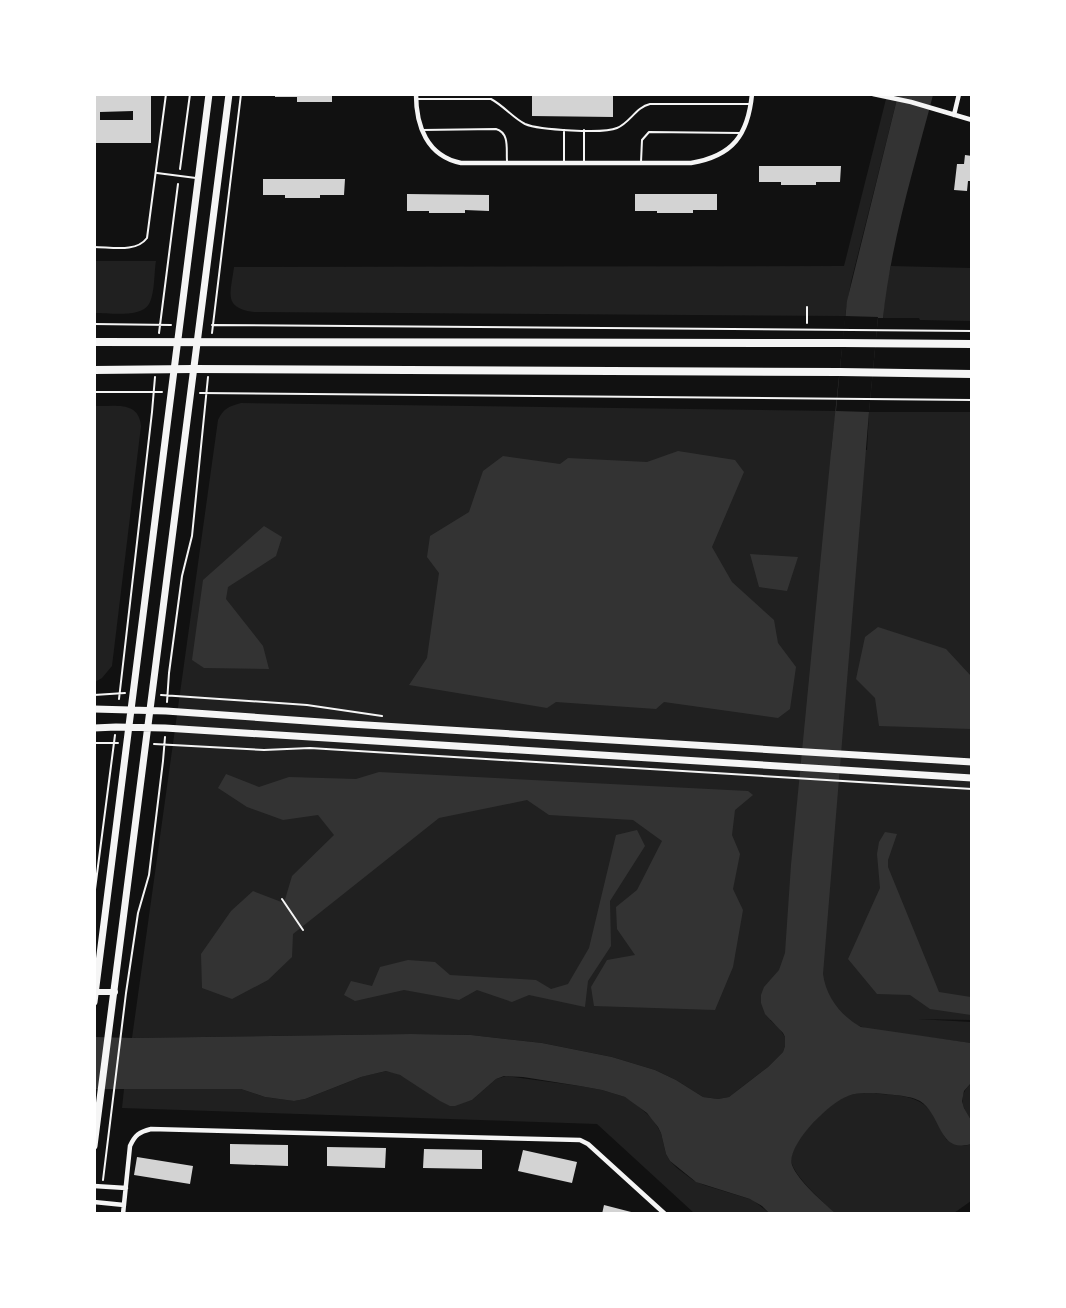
<svg xmlns="http://www.w3.org/2000/svg" width="1066" height="1308" font-family="Signika,sans-serif">
	<style>
		.green { fill: #202020 }
		.water { fill: #333 }
		.pier { fill: #111 }
		.building { fill: #d3d3d3; fill-rule: evenodd }
		.lines { fill: none; stroke-linecap: round; stroke-linejoin: round }
		.path { stroke: #f5f5f5; stroke-width: 2 }
		.service { stroke: #f5f5f5; stroke-width: 2 }
		.minor { stroke: #f5f5f5; stroke-width: 4.5 }
		.tertiary { stroke: #f5f5f5; stroke-width: 6 }
		.secondary { stroke: #f5f5f5; stroke-width: 7 }
		.primary { stroke: #f5f5f5; stroke-width: 8 }
	</style>
	<rect width="100%" height="100%" fill="#111"/>
	<path class="green" d="M887,95h11l-47,187 -6,34 -591,-4c-32,-4 -23,-20 -20,-45l610,-1z
		M95,261h61c-2,11 -1,33 -7,43 -8,14 -40,9 -54,9z
		M891,266l80,2v53l-51,-1 -1,-2h-36l3,-34z
		M241,403l595,8 -5,39h36l2,-38h102v608l-53,-1 53,3v21l-104,-14 -15,-6 -82,-3 9,8 6,9v9l-2,6 -15,15 -39,30 -11,2 -15,-2 -27,-17 -21,-10 -43,-13 -70,-14 -71,-8 -60,-1 -279,4 86,-618c5,-11 11,-14 23,-17z
		M95,406c18,1 44,-6 46,20l-29,240 -10,12 -7,4z
		M386,1071c25,3 44,28 67,35l19,-6 24,-21 10,-3 74,10 22,4 23,7 6,3 22,19 8,14 5,21 4,7 7,7 16,12 11,5 49,15 16,13h-75l-97,-89 -475,-16 2,-19h117l24,8 29,4 11,-2 56,-22z
		M971,1083v37c-10,-16 -13,-23 0,-37z
		M872,1093c24,3 46,0 61,21 5,8 8,18 14,26l17,6 7,-2v57l-17,12 -119,1c-12,-12 -38,-35 -43,-50 -6,-20 36,-59 52,-67 9,-4 19,-4 28,-4z"/>
	<path class="water" d="M898,95h35c-19,73 -42,147 -50,223h-5l-9,94 -46,562c3,23 18,42 38,53l110,16v40l-7,8 -2,10 2,7 7,12v24c-33,10 -29,-29 -51,-43 -10,-6 -37,-7 -49,-8 -8,0 -16,0 -23,3 -18,6 -62,49 -56,69 6,16 30,36 43,48h-66l-7,-7 -12,-7 -54,-17 -26,-21 -4,-7 -5,-21 -3,-6 -11,-14 -22,-16 -23,-7 -22,-4 -57,-9 -19,-1 -8,3 -24,21 -17,6h-5l-10,-5 -40,-26 -14,-4 -25,6 -56,22 -11,2 -29,-4 -24,-8h-146v-52l37,1 279,-4 60,1 71,8 70,14 43,13 21,10 27,17 15,2 11,-2 39,-30 15,-15 2,-6v-9l-2,-4 -18,-19 -4,-11v-8l3,-8 15,-17 6,-17 6,-88 40,-413 16,-151z
		M678,451l57,9 9,12 -32,75 20,35 42,38 4,23 18,24 -6,42 -12,9 -114,-16 -8,7 -100,-7 -9,6 -138,-23 18,-27 12,-85 -12,-16 3,-21 39,-24 14,-41 20,-15 57,8 8,-6 79,4z
		M264,526l18,11 -6,19 -48,31 -2,12 37,47 6,23 -65,-1 -12,-8 11,-80z
		M750,554l48,3 -11,34 -28,-4z
		M878,627l68,22 25,27v53l-92,-3 -4,-28 -19,-19 9,-42z
		M379,772l369,19 5,4 -18,15 -3,25 8,19 -7,35 10,21 -10,57 -18,43 -121,-4 -3,-19 16,-27 28,-5 -18,-26 -1,-22 21,-17 25,-49 -29,-21 -84,-5 -22,-15 -88,18 -146,116 -1,23 -24,23 -36,19 -30,-11 -1,-34 30,-43 22,-20 31,12 8,-27 42,-41 -16,-20 -35,5 -36,-13 -29,-19 8,-14 33,13 30,-10 67,2z
		M637,830l8,16 -35,55 1,45 -23,35 -3,26 -56,-12 -17,7 -35,-12 -18,10 -55,-10 -49,11 -11,-6 7,-14 21,5 8,-19 28,-7 27,2 15,13 86,5 15,9 17,-5 21,-36 27,-113z
		M885,832l12,2 -9,26v7l51,125 32,5v18l-41,-6 -20,-14 -33,-1 -29,-35 32,-71 -3,-34 2,-12z"/>
	<path class="pier" d="M845,316l33,1 -9,95 -33,-1z"/>
	<path class="building" d="M94,94h57v49h-57zM133,111v9h-33v-8z
		M275,94h57v8h-35v-5h-22z
		M532,94h81v23l-81,-1z
		M965,155l7,1v25h-4l-1,10 -13,-1 3,-26h7z
		M759,166h82l-1,16h-24v3h-35v-3h-22z
		M263,179h82l-1,16h-24v3h-35v-3h-22z
		M407,194l82,1v16l-24,-1v3h-36v-2h-22z
		M635,194h82v16h-24v3h-36v-2h-22z
		M230,1144l58,1v21l-58,-2z
		M327,1147l59,1 -1,20 -58,-2z
		M424,1149l58,1v19l-59,-1z
		M523,1150l54,12 -5,21 -54,-12z
		M137,1157l56,9 -3,18 -56,-9z
		M604,1205l31,8v1h-33z"/>
	<g class="lines">
		<path class="path" d="M180,169l10,-75
			M807,323v-16
			M94,324l77,1
			M212,325l760,6
			M159,333l19,-149
			M212,333l29,-239
			M94,392h68
			M200,393l772,7
			M94,695l31,-2
			M161,695l146,10 75,11
			M119,699l33,-287 3,-35
			M167,702l2,-29 13,-97 10,-40 16,-159
			M94,743h24
			M154,744l110,6 46,-2 662,41
			M94,897l21,-162
			M282,899l21,31
			M103,1180l23,-187 12,-80 11,-38 14,-114 2,-24"/>
		<path class="service" d="M416,99h75c13,7 22,19 34,25 14,6 79,10 92,4 13,-5 19,-21 33,-24h99
			M422,130l74,-1c14,4 10,21 11,32
			M641,162l1,-22 7,-8 91,1
			M564,163v-33
			M584,163v-33
			M157,173l39,5
			M94,247c17,0 42,6 53,-9l19,-144"/>
		<path class="minor" d="M416,94c0,32 11,62 45,69h230c42,-7 57,-28 61,-69
			M873,94l38,8 61,18
			M954,115l5,-21
			M94,1186l32,2
			M94,1202l30,3
			M123,1214l7,-68c5,-11 9,-14 21,-17l429,11 8,4 77,70"/>
		<path class="tertiary" d="M94,992h21"/>
		<path class="secondary" d="M94,709l72,2 184,13 622,38
			M94,728l22,-1 49,1 807,50
			M94,1002l115,-908
			M94,1146l135,-1052"/>
		<path class="primary" d="M94,342l748,1 130,1
			M94,370l99,-1 647,3 132,2"/>
	</g>
	<rect width="1066" height="1308" fill="none" stroke="#ffffff" stroke-width="192"/>
</svg>
